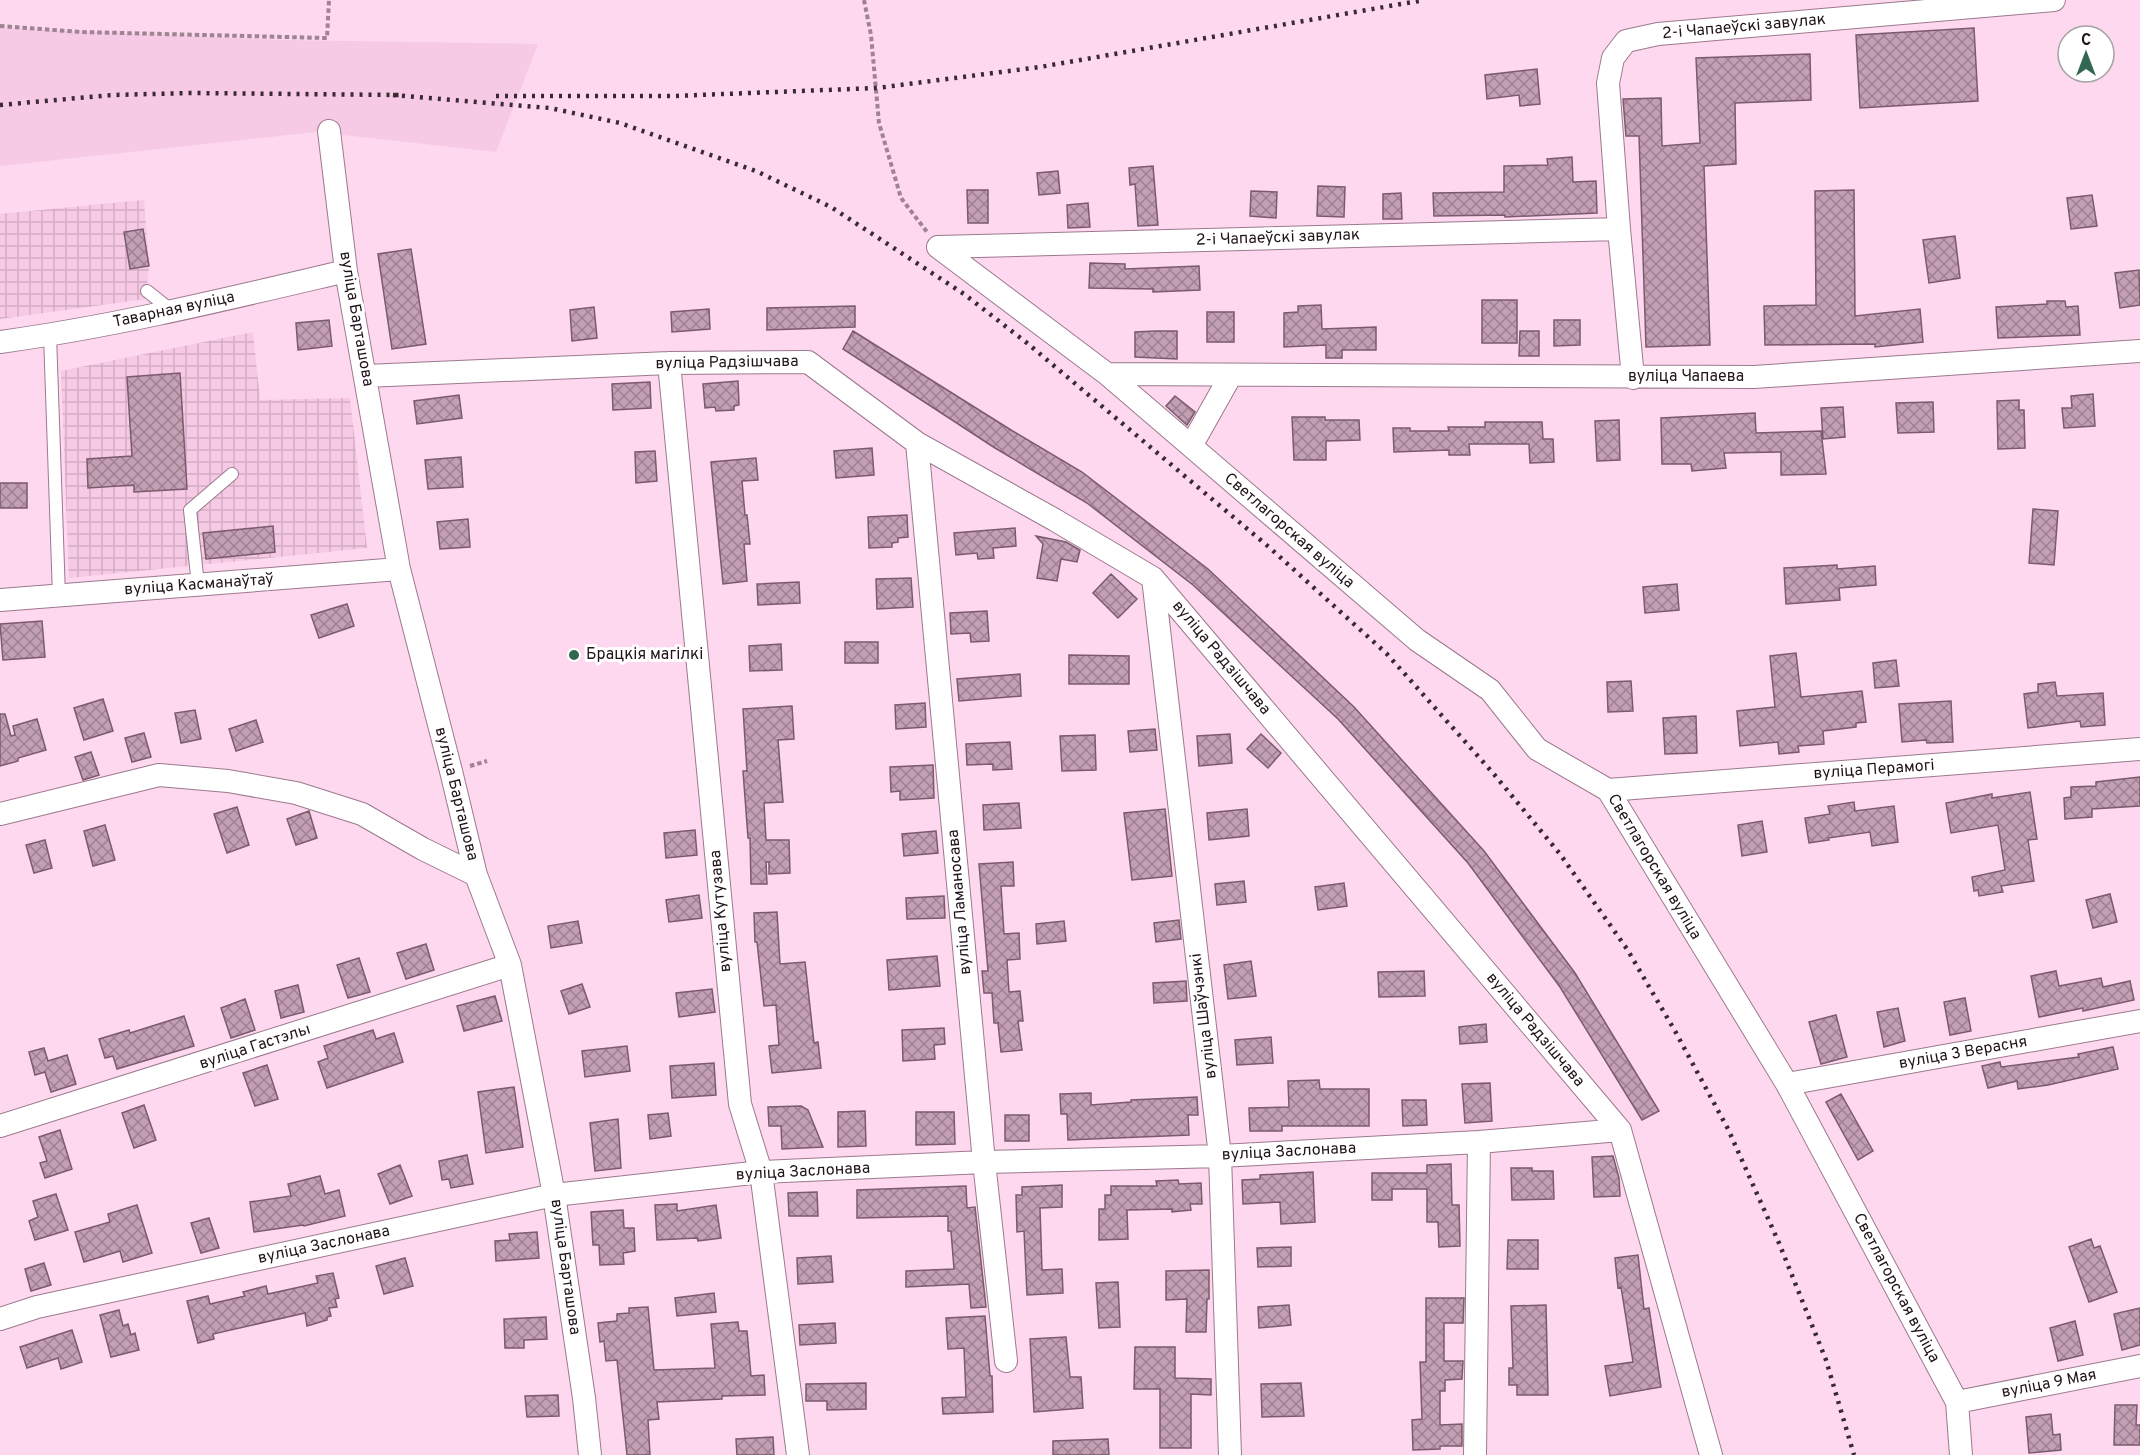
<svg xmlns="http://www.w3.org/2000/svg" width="2140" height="1455" font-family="Overpass,sans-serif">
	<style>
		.built { fill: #f6c9e4 }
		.industrial { fill: url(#industrial-grid) }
		.building { fill: url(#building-cross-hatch); stroke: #7b5a6e; stroke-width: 1.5 }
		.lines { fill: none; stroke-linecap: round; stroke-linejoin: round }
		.lane-casing { stroke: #9b798e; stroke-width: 14 }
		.street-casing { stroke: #9b798e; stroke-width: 24 }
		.path { stroke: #9e8393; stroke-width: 4; stroke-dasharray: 4.5 3; stroke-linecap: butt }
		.lane { stroke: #fff; stroke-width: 12 }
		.street { stroke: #fff; stroke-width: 22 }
		.rail { stroke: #382932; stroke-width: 4.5; stroke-dasharray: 3 6; stroke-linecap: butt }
		.poi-dot { fill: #31684f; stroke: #fff; stroke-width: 2 }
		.labels { text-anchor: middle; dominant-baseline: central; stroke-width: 6; stroke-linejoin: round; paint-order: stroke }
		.street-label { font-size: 16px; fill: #20141b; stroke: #fff }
		.poi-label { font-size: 16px; fill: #20141b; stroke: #fff; text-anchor: start }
	</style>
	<defs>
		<pattern id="industrial-grid" width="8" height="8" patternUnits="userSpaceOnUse" patternTransform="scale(1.5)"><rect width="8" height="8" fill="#f6c9e4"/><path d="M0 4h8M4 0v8" fill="none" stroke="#d3acc3"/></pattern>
		<pattern id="building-cross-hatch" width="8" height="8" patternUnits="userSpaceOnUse" patternTransform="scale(1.5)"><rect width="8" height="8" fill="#c39fb4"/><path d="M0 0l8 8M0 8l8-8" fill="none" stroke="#9e8092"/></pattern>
	</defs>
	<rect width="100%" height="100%" fill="#fed8ef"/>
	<path class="built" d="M0,28l283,12 255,4 -42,108 -180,-20 -316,34z"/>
	<path class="industrial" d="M144,200l5,66 -3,33 -146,20v-105z
		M253,332l7,68 90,-2 17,150 -298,30 -8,-207z"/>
	<path class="building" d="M1974,28l4,73 -118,7 -4,-73z
		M1810,54l1,46 -76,3 1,61 -32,2 6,179 -64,2 -7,-211h-13l-3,-37 38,-1 1,48 38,-3 -4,-85z
		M1537,69l3,35 -20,2 -1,-11 -32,4 -2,-24z
		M1572,157l1,25 23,-1 1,32 -92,4v-2l-71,1 -1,-23 71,-1v-26l44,-1 -1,-6z
		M1153,166l5,59 -20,1 -3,-42 -5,1 -1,-17z
		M1058,171l2,22 -21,2 -2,-22z
		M1318,186l27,1 -1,30 -27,-1z
		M967,190h21v33h-20z
		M1854,190l1,126 65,-7 3,33 -48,5v-3l-110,1 -1,-39 52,-1 -1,-114z
		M1251,191l26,1 -1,26 -26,-2z
		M1401,193l1,26h-19v-25z
		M2092,195l5,31 -26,3 -4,-31z
		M1088,203l2,24 -22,1 -1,-23z
		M143,229l6,37 -19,3 -6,-37z
		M1955,236l5,42 -31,5 -6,-43z
		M411,249l15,95 -34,5 -14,-95z
		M1090,263l35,1v5l74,-3 1,24 -47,2v-3l-64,-1z
		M2139,270l1,35 -20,3 -5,-35z
		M1482,300h35v43h-35z
		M2047,301h18l1,6 12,-1 2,29 -82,3 -2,-31 51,-3z
		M1321,305l1,24 54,-2v23h-34v8h-16v-13l-42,2v-34l14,-1v-6z
		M855,306v21l-88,3v-22z
		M594,307l3,31 -25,3 -2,-31z
		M709,309l1,20 -38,3 -1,-20z
		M1207,312h27v30h-27z
		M329,320l3,26 -34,4 -2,-27z
		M1554,320h26v25l-26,1z
		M853,331l158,99 71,42 126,97 146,138 130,144 91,122 84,138 -17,9 -82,-133 -92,-124 -130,-144 -145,-134 -106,-82 -92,-55 -152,-99z
		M1156,331h21v28l-42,-2v-25z
		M1520,331h19v25h-20z
		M180,373l7,116 -53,3v-7l-46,3 -1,-29 45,-3 -5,-79z
		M738,381l1,24 -5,1v4l-18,1 -1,-4 -10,1 -2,-24z
		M650,382l1,26 -38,2 -1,-26z
		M2093,394l2,32 -31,2 -2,-20h10l-1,-12z
		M459,395l3,23 -45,6 -3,-23z
		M1175,396l20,16 -8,13 -21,-19z
		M2019,400v10h5l1,38 -27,1 -1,-48z
		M1933,402l1,30 -36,1 -2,-30z
		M1843,407l2,30 -22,2 -2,-31z
		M1755,413l1,20 65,-2 5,43 -45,1v-23l-57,1 2,15 -34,3 -1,-7h-29l-1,-46z
		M1292,417h33v3h34l1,20 -34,1v19h-32z
		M1619,420l1,40 -23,1 -2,-40z
		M1485,422h57l1,17h10l1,23 -24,1 -1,-19h-60l1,11h-21v-5l-55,2 -1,-24h17v3h39l-1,-4h37z
		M872,448l2,27 -38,3 -2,-27z
		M655,451l2,30 -21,2 -1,-31z
		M461,457l2,30 -35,2 -3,-29z
		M756,458l2,22 -16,1 3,34h2l3,29h-6l3,37 -24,3 -12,-122z
		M0,483h27v25h-27z
		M2033,509l25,2 -4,54 -25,-2z
		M907,515l1,22 -10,1v4l-6,1v4l-23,1 -1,-31z
		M468,519l2,28 -30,2 -3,-27z
		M273,526l2,26 -69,7 -3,-26z
		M1015,528l1,18 -23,2 1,10 -16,1 -1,-6 -21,2 -2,-22z
		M1036,536l30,6 14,8 -3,12 -16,-3 -4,22 -20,-3 6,-34z
		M1837,565v4l38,-3 1,19 -37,3 1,12 -54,4 -2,-36z
		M1111,574l26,25 -19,19 -25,-25z
		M911,578l2,29 -36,2 -1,-30z
		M799,582l1,21 -42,2 -1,-21z
		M1677,584l2,26 -34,3 -2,-26z
		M347,604l7,22 -35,12 -8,-23z
		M987,611l2,30 -18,1 -1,-9 -19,1 -1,-21z
		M42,621l3,36 -42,3 -3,-36z
		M845,642h33v21h-33z
		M781,644l1,26 -32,1 -1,-25z
		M1796,653l5,44 61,-6 4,31 -10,1v4l-33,4 1,13 -26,2 1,6 -20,2 -1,-12 -38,4 -3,-35 38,-4 -5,-51z
		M1069,655l60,1v28h-60z
		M1896,660l3,26 -24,2 -2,-25z
		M1020,674l1,22 -62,5 -2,-22z
		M1631,681l2,30 -25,1 -1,-30z
		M2055,682l2,14 46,-3 2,32 -24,2 -1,-6 -52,7 -4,-34 14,-2v-8z
		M103,699l10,32 -29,9 -10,-32z
		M1951,701l2,41 -26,1 -1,-3 -24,2 -3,-38z
		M925,703l1,24 -30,2 -1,-24z
		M792,706l2,33 -16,1 5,62 -19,1 2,37h23l1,33 -21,1v-12h-3l1,22h-16l-1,-46h-2l-5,-67h4l-4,-62z
		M195,710l6,29 -20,4 -6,-30z
		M0,714h5l6,22 4,-1 -2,-9 24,-7 9,31 -28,8v3l-18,5z
		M1696,716l1,37 -32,1 -2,-36z
		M256,720l7,22 -27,9 -7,-22z
		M1155,729l2,21 -27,2 -2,-21z
		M144,733l7,24 -19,5 -7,-24z
		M1230,734l2,29 -33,3 -2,-30z
		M1261,734l20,19 -13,15 -21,-19z
		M1095,735l1,35 -34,1 -2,-35z
		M1010,742l2,27 -19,1v-6l-26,1 -1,-21z
		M91,752l8,23 -16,5 -8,-23z
		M933,765l1,33 -34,2v-9l-9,1 -1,-25z
		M2140,777v29l-48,3v8l-27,2 -1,-21 7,-1v-10l25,-1v-4z
		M2030,792l7,47 -9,1 6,41 -33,5 2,6 -24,4 -1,-6 -4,1 -2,-14 33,-7 -7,-45 -47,8 -5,-30 46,-9v4z
		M1854,802l1,9 39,-5 4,36 -26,4 -2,-14 -42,6 1,2 -20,3 -4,-25 25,-4 -2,-8z
		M1019,803l2,25 -37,2 -1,-25z
		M237,807l12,38 -22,8 -13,-39z
		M1165,809l7,67 -40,4 -8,-67z
		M1247,809l2,27 -40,4 -2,-27z
		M309,811l8,27 -21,7 -9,-26z
		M1762,821l5,31 -25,4 -4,-31z
		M105,825l10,35 -22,6 -9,-35z
		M695,830l2,25 -31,3 -2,-25z
		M936,831l2,22 -34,3 -2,-22z
		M45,840l7,28 -18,5 -8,-28z
		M1013,862l1,24h-13l3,48 15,-1 1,26 -13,1 2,32 11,-1 3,30h-5l4,29 -21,2 -3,-29h-4l-2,-30h-8l-2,-22h6l-9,-107z
		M1244,881l2,21 -29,3 -2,-21z
		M1344,883l3,23 -29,4 -3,-23z
		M2110,894l7,28 -24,6 -7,-28z
		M699,895l3,23 -33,4 -3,-22z
		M944,896l1,22 -38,1 -1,-21z
		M777,912l3,52 25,-2 9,81 4,-1 3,26 -49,5 -3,-27 10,-1 -3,-40 -12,1 -7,-64h-2l-1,-29z
		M1179,920l2,19 -25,3 -2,-19z
		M578,921l4,22 -31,5 -3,-22z
		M1064,921l2,20 -29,3 -1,-20z
		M426,944l8,26 -28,9 -9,-26z
		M937,956l3,30 -51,4 -2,-30z
		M359,958l11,34 -22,6 -11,-33z
		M1251,961l5,35 -28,3 -4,-34z
		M1424,971l1,25 -46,1 -1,-25z
		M2056,971l3,15 42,-8 2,9 27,-6 4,19 -51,11v-3l-44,9 -8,-41z
		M1186,981l1,20 -33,2 -1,-20z
		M582,984l8,23 -21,7 -8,-23z
		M298,985l6,27 -23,6 -6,-27z
		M712,989l3,23 -36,5 -3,-24z
		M495,996l7,25 -38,10 -7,-25z
		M1965,998l6,33 -21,4 -6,-33z
		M245,999l10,31 -24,8 -10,-30z
		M1898,1008l7,33 -21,6 -7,-35z
		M1836,1015l11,42 -26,7 -12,-42z
		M184,1016l10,30 -77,23 -4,-13 -8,2 -6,-19 30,-9 1,3z
		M1486,1024l1,18 -27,2 -1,-17z
		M944,1028l1,16 -11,1 1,14 -32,2 -1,-31z
		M373,1030l3,9 18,-6 9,29 -76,26 -9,-26 10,-4 -4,-12z
		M1271,1037l2,26 -36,2 -2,-25z
		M627,1046l3,25 -45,6 -3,-26z
		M2113,1047l5,22 -70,16 -30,4 -1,-8 -29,7 -6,-22 18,-4 1,5 78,-10 -1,-3z
		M44,1048l4,13 19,-6 9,29 -25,8 -6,-20 -10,3 -6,-23z
		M714,1063l2,32 -44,3 -2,-32z
		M267,1065l11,34 -23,7 -12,-33z
		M1319,1080l1,9h49v37h-87v5h-32l-1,-23 40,-1 -1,-26z
		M1490,1083l2,38 -27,2 -3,-39z
		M514,1087l9,60 -37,6 -8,-61z
		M1091,1093v12l40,-3v-2l66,-3 1,18h-10l1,20 -121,5 -1,-26h-6l-1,-20z
		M1841,1094l32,57 -15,9 -32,-58z
		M1402,1100h24l1,25 -24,1z
		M144,1105l12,35 -22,8 -12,-35z
		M801,1106l7,4 15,37 -41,2 -1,-23h-12l-1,-19z
		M865,1111l1,35 -28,1v-35z
		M916,1112h38l1,32 -39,1z
		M668,1113l3,23 -21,3 -2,-24z
		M1005,1115h24v26h-24z
		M618,1119l3,49 -26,3 -5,-48z
		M60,1130l12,39 -27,9 -5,-15 7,-2 -8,-24z
		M467,1155l6,29 -22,4 -2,-9 -7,1 -3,-19z
		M1613,1156l6,22 1,18 -26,1 -2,-40z
		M1451,1164l1,41h7l1,41 -21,1 -1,-25h-11v-33h-35v11h-20v-27h55v-8z
		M400,1165l12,31 -22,8 -12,-30z
		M1511,1168h21v3h21l1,28 -42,1z
		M1313,1172l2,50 -34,2 -1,-22 -37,2 -1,-24 18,-1v-4z
		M320,1176l5,18 14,-4 6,26 -41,10 -1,-1 -49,7 -4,-30 41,-6 -3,-12z
		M1178,1180l1,4 22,-1 1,21h-12l1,6 -19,2v-3l-45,1 1,29 -29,1v-31h6v-14h6v-9h46l-1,-5z
		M1062,1185v22l-22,1 2,62 20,-1 1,24 -36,2 -3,-64 -7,1 -1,-37h6v-8z
		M966,1186l1,22 8,-1 11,100 -15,1 -2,-24 -63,3v-16l48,-2 -3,-38h-3v-15l-91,2v-28z
		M817,1192l1,24h-29l-1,-23z
		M56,1194l12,36 -33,10 -6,-19 9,-4 -5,-16z
		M677,1204v7l39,-6 5,33 -23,3 -1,-3 -40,2 -2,-35z
		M137,1205l15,48 -29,9 -3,-11 -36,11 -9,-30 35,-10 -2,-8z
		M623,1210l1,18h10l1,23 -12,2 1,11 -24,1 -1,-20h-6l-2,-33z
		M209,1218l10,30 -18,5 -10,-30z
		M537,1232l2,26 -43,3 -1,-20 15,-1 -1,-6z
		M2091,1239l3,9 6,-2 17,46 -28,10 -20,-55z
		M1508,1240h30v29h-31z
		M1291,1247v19l-33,1 -1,-19z
		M1638,1255l6,54 5,-1 12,79 -51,9 -5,-30 28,-4 -12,-75 -3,1 -3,-30z
		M831,1256l2,26 -35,2 -1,-26z
		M405,1258l8,28 -29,8 -8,-28z
		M44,1263l7,22 -20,6 -6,-22z
		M1209,1270v29h-2l-1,33h-20l1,-33 -21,1v-29z
		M333,1273l6,25 -4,1 2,8 -8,1 2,8 -4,1v3l-20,6 -2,-13 -92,21 1,5 -16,4 -11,-42 21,-5 2,8 35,-8 -2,-4 23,-6 2,8 50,-11 -2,-7z
		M1118,1282l2,45 -21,1 -3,-45z
		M714,1293l2,19 -39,4 -2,-18z
		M1426,1298h38l-1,25h-19v38h19l-1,18 -17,1v11h-5v34l22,-1v22h-22v3l-27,1 -1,-30 10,-1 -2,-57h6z
		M1289,1305l2,20 -32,3 -1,-21z
		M1546,1305l2,90h-31v-10h-8v-17h4l-2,-62z
		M648,1307l6,63 61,-2 -4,-44 27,-2 1,9h8l4,45 13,-1 1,20 -43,1v3l-65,3 2,17 -11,1 2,35h-23l-10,-95 -11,1 -2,-20 -4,1 -2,-19 19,-2v-7l12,-1v-5z
		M2140,1308v37l-18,5 -8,-36z
		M119,1310l4,16 5,-2 3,11 4,-2 4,17 -28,7 -11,-42z
		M985,1316l5,60h2l1,36 -50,2 -1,-16 24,-1 -2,-49 -16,1 -2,-31z
		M546,1317l1,22 -23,1v8h-19l-1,-29z
		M2075,1321l8,34 -25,6 -8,-33z
		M835,1323l1,20 -36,2 -1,-20z
		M72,1330l10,32 -21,7 -3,-11 -31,10 -7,-21z
		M1066,1337l4,40h11l2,31 -49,4 -4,-73z
		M1135,1347h40v31l36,1v16l-20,-1v54h-31v-59h-26z
		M866,1383v26l-39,1v-9h-21v-17z
		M1301,1383l3,33 -42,1 -1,-33z
		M558,1395l1,21 -32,1 -2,-21z
		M2115,1405h22l-1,20h4v20h-26z
		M2051,1414l2,21 7,-1 1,16 -32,3 -3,-36z
		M773,1437l1,18h-37l-1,-16z
		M1108,1439l1,16h-56v-14z"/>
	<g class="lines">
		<g class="lane-casing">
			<path id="lane" d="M147,291l25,20
				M50,335l9,261
				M198,585l-8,-75 42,-36"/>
		</g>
		<g class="street-casing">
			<path id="street" d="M329,131l17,140 53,298 52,202 25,104 34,90 44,230 30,203 6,57
				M938,247l169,127 310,266 73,50 47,59 71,41 179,294 170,318 4,53
				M938,247l681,-18
				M0,342c117,-16 231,-44 346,-71
				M669,363l71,741 21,68 37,283
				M1107,374l647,3 386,-26
				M366,376l303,-13 139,-1 109,81 138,77 98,58 467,552 91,325
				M1633,378l-14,-149 -11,-146 5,-25 13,-17 32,-7 396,-34
				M917,443l67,719 22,199
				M1191,446l40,-71
				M1153,578l67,578 10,299
				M0,600l399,-31
				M1608,790l532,-41
				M0,814l159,-39 69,6 68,12 66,21 61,35 53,26
				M1787,1084l353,-63
				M0,1126l510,-161
				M0,1319l37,-12 517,-112 207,-23 223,-10 236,-6 259,-14 141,-12
				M1957,1402l183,-36
				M1475,1455l4,-313"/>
		</g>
		<path class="path" d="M864,0l7,35 8,88 22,75 26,34
			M0,26l81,6 246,6 2,-38
			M470,766l17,-5"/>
		<use href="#lane" class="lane"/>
		<use href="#street" class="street"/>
		<path class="rail" d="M393,95l157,13 70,15 136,48 75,36 133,87 63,49 243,205 117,106 106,119 67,81 67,95 48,82 53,98 51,114 47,117 28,95
			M496,96h177l204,-8 163,-21 384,-67
			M0,105l112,-10 78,-2 210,2"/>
	</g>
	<circle class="poi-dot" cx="574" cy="655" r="6"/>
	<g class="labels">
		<g class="street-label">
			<text transform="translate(1744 27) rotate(-5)">2-і Чапаеўскі завулак</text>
			<text transform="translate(1278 238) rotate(-2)">2-і Чапаеўскі завулак</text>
			<text transform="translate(174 310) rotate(-12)">Таварная вуліца</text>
			<text transform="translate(356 319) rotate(80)">вуліца Барташова</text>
			<text transform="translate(727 363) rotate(-1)">вуліца Радзішчава</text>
			<text x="1686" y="377">вуліца Чапаева</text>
			<text transform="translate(1289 531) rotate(41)">Светлагорская вуліца</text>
			<text transform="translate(199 585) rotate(-4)">вуліца Касманаўтаў</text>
			<text transform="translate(1221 658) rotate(50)">вуліца Радзішчава</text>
			<text transform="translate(1874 770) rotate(-4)">вуліца Перамогі</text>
			<text transform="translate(456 794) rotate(76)">вуліца Барташова</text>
			<text transform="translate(1654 867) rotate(59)">Светлагорская вуліца</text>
			<text transform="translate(960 902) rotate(-95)">вуліца Ламаносава</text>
			<text transform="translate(721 911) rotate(-95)">вуліца Кутузава</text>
			<text transform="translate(1204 1016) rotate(-97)">вуліца Шаўчэнкі</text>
			<text transform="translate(1535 1030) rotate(50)">вуліца Радзішчава</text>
			<text transform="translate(255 1047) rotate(-18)">вуліца Гастэлы</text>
			<text transform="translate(1963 1053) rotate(-10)">вуліца 3 Верасня</text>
			<text transform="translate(1289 1152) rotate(-3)">вуліца Заслонава</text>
			<text transform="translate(803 1172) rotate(-3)">вуліца Заслонава</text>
			<text transform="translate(324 1245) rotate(-12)">вуліца Заслонава</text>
			<text transform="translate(565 1267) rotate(82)">вуліца Барташова</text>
			<text transform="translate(1896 1288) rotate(62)">Светлагорская вуліца</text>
			<text transform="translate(2049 1384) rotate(-11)">вуліца 9 Мая</text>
		</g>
		<g class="poi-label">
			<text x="586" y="655">Брацкія магілкі</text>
		</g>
	</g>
	<g transform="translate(2086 54)"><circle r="28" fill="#ffffff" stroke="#a6a1a4" stroke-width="1.5"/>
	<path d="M0-4.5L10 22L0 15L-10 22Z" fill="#31684f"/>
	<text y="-9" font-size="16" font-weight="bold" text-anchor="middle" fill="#20141b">С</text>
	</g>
</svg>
